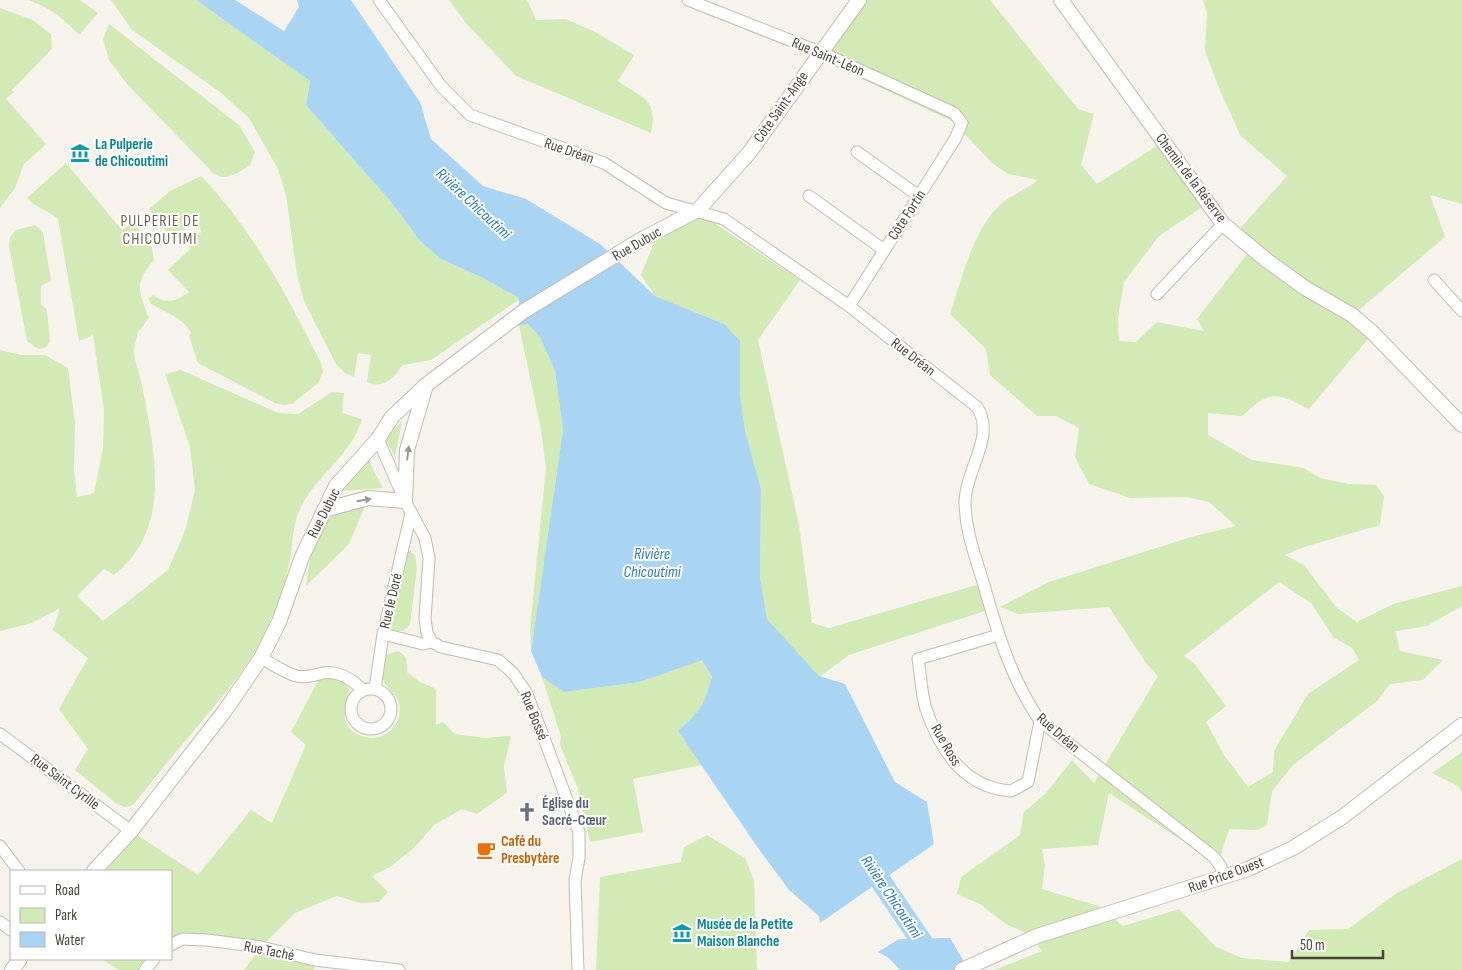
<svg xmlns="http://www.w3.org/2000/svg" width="1462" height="970" font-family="'Sofia Sans Condensed',sans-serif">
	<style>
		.green { fill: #d2eab5; fill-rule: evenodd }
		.water { fill: #a9d4f2 }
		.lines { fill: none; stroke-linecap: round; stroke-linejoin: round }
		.river { stroke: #a9d4f2; stroke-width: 21 }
		.minor-casing { stroke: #c2bbae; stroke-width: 13 }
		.tertiary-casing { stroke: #c2bbae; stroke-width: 16 }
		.minor { stroke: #fff; stroke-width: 11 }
		.tertiary { stroke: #fff; stroke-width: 14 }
		.oneway { fill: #9c9892 }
		.labels { text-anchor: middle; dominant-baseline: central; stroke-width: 4; stroke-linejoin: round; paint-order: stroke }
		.street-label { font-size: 15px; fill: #4b4439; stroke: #fff }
		.culture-label { font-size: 15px; font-weight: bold; fill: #0d838f; stroke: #fff; text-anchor: start }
		.worship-label { font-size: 15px; font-weight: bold; fill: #5b616d; stroke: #fff; text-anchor: start }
		.food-label { font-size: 15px; font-weight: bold; fill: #c56008; stroke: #fff; text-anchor: start }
		.water-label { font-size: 16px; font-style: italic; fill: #2e7ab2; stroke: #fff }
		.neighbourhood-label { font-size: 16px; letter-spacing: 1px; fill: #6e6250; stroke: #fff }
	</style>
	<rect width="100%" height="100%" fill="#f6f3ec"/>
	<path class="green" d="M29,0h51l18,13 -19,22c-15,-16 -29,-27 -50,-35z
		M111,0h85l114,81 -4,24 85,97 29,39 21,18 40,18 39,22 -89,61 -28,5c-9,12 -19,25 -36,17l4,-27 -13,-2 -4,24 -9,-4 -9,-9 -32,-63 -7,-26 -11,-80 -8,-26 -29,-51 -29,-26 -88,-62z
		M449,0h78l9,20 30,-1 31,14 37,22 -16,26c25,18 40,17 33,52l-135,-57 -50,-53z
		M863,0h127l88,109 16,5 -13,51 16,19 66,-42 47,60 -51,34 -35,46 -6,36 1,23 17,1 21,-20 47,9 -7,-12 54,-70 -15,-16 51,-57 -47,-41 -23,-52 -12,-33 2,-36 -4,-14h259v204l-32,-9 15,42 -92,78 20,18 -64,76c-35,-17 -37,-20 -67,7l-34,-3v22l44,25 52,8 16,10 28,6 28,1 8,11 -4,29 -76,22 -19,8 19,10 33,43 20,14 36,-18 69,-18v20l-35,20 -32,5 5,20 43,9 -20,20 -33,4 -13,17 -84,64 -21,26 -5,34 -9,5 -29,-1 -11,35 -109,-71 -11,52 -56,4 3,17 -3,23 56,17 25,20 56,-17 36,37 26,12 48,4 20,-32 39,-1 49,-36 65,-34v111h-468l48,-19 -12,-16 -24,-11 -26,-20 -23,-10 4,-17 59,-42 4,-23 22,-19 26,-33 22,23 64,-107 -12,-13 -37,-56 -91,7 -18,-7 49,-25 142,-45 45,-11 -27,-24 -23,-5 -56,1 -41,-14 -14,-27 4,-29 -23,-12h-19l-47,-41 -4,-26 -36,-35c11,-33 23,-84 49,-108 11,-11 27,-16 39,-26l-30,-6 -16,-11 -40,-42 -131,-61zM1279,582l33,22 21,33 19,11 7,12 -51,34 -34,57 -1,21 -25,15 -24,-32 -18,-33 20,-16 -32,-43 -10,-7z
		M0,8l33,12 18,14 1,15 -40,41 2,2 -8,7 40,45 -22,20 -9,24 -15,20z
		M109,24l130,101 16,27 -5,13c-11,7 -23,17 -36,9l-87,-90 -18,-24 -6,-21z
		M66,163l56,67 12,-8 18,26 2,12c-20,24 -16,29 -5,58l-11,14 -4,16c0,13 5,24 8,37 12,65 32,142 -28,190l-10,-6 -27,27 26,25 65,-51 17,-39 10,-40 -5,-44 -25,-73 16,-4 97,43 20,1 34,-22 12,1 -2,20 20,6c-10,36 -47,57 -62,90 -7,15 -7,29 -9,45 -4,24 -13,50 -23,72 -19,43 -52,78 -82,114 -18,21 -35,43 -53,65l-8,2 -8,-3 -42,-34 13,-21 -29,-40 29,-51 -35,-28 7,-22 -28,15 -32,8v-281l21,5h24l23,13 7,54 -1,47 3,28 17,-4 9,-45 1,-38 -11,-75 -14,6 -21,-122c-9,-9 -25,-12 -31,-21z
		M201,176c52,53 88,124 121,189l1,8 -5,10 -26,21 -8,1 -9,-2 -77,-40 -9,-27 2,-3c-10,-18 -25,-19 -41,-30l-1,-5 4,-3c14,10 23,6 36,-3l-21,-22 22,-21 -2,-6 13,-11 -3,-8 -29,11 -20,-26 21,-18z
		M705,217l95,63 -42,60 41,185 13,98 17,5 151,-44 8,26 -139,45 -30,22 -52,-58 -7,-41 1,-89 -16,-58 -5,-37 -16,-70 -69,-28 -14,-21 14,-35 31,-18z
		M35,225l8,7 8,49 -10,5v18l6,6 3,32 -5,6 -7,1 -11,-8 -18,-95 1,-9 6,-7z
		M528,324l12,13 15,34 8,59 -32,221 -1,-21 16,-163 -5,-37 -22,-105z
		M402,421l-7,35 -11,-18z
		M368,459l15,29 -40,3z
		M365,506l-16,38 -43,42c4,-25 6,-60 32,-73 8,-4 18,-5 27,-7z
		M404,551h6l5,4 2,13 -7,57 -7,6 -11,-1 -2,-3z
		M397,651c11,4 10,11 10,21l13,10 16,7v36l7,-3 12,12 30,4 26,-2 -7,30 3,27 -30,21 -15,-5 -28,16 -20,23 -24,19 -18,9 16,16 -9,10 -19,1 -23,-7 -42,17 -34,34 54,13 -1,10h-70l16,-22 -53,-8 -36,5v-74h-77l37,-40 67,44 53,-65 21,13 34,-78 -15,-13 29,-55 28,2c4,22 -18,48 17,58 20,6 39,-14 34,-34 -3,-11 -17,-17 -17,-29 0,-6 3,-13 4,-19z
		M702,659l10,18c-7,28 -13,35 -34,54l24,34 -69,14 10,53 -53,10 -12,-53 -18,-44 1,-8 -19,-60 22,15 76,-10z
		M1462,752v40l-4,-6 -26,-13z
		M707,835l38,23 9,22 3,90h-161l4,-93 81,-15 3,-15z
		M102,959h52l-9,11h-26z"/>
	<path class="water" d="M196,0h39l49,31 15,-24 -2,-7h54l69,102 11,37 52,47 43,13 74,45 55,52 69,28 16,17v53l5,37 16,58 -1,89 7,41 52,57 26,8 50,98 32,20 7,42 -114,79 -1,-7 -30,-26 -31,-42 -80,-117c21,-19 27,-26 34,-54l-10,-17 -62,22 -76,10 -22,-15 -11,-26 32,-221 -8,-59 -15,-34 -12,-13 -9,1v-27l-38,-21 -40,-18 -21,-18 -29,-39 -85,-97 4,-24z
		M950,938l19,32h-69l-11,-12 -11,-6 21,-13z"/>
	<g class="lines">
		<path class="river" d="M865,858l76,112"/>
		<g class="minor-casing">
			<path id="minor" d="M379,0l62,86 29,29 134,48 62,40 58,16 125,87 128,101c19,29 -11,62 -12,94 0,29 10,54 18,81 14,49 28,97 57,139l174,136 7,10 3,10
				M688,0l132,52 134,61 8,10 -7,16 -106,167
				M857,152l62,44
				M809,196l75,54
				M1434,280l28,31
				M1157,294l66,-70
				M378,439l27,62 20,37 4,20 -4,61 2,14 5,9 9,5 57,13 15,13 13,19 13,33 40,107v26l-4,22 3,90
				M383,634l40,10 9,-2
				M992,637l-74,22c3,16 3,35 8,50 14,41 39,79 85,82l17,-9 12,-61
				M261,658c11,6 23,14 35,18 8,2 15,0 23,-2 18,-5 31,4 44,16
				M351 709a20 20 0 1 1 40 0a20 20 0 1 1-40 0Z
				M375,689l8,-55 28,-121
				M0,734l131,97
				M0,846l19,25
				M0,922l11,8
				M171,945l11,-6 25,1 54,7 54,13 84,10
				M145,970l9,-11"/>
		</g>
		<g class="tertiary-casing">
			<path id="tertiary" d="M1061,0l162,224 42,35 40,29 47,27 21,18 89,92
				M324,510l44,-12 37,3 2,-51 19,-65
				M94,871l37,-40 93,-119 37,-54 18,-36 23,-65 34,-71 42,-47 14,-22 34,-32 98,-74 118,-72 56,-29 51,-57 110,-153
				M12,970l8,-11
				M962,970l75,-34 211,-67 45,-21 48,-30 121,-93"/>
		</g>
		<use href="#minor" class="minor"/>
		<use href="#tertiary" class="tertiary"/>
	</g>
	<defs><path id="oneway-solid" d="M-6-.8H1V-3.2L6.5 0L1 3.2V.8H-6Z" transform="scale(1.25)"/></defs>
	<g class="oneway">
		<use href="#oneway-solid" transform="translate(408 453) rotate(-83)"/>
		<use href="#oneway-solid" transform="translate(364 500) rotate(-9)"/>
	</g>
	<defs>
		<g id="museum-bare" transform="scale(1.5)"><path d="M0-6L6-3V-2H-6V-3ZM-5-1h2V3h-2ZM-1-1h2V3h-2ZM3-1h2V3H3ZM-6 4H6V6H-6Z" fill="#0f9aa8" stroke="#fff" stroke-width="2.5" paint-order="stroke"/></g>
		<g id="church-bare" transform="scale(1.5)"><path d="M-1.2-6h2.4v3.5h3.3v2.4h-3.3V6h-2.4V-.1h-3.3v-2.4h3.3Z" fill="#6b7280" stroke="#fff" stroke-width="2.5" paint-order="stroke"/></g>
		<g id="cafe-bare" transform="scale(1.5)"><path d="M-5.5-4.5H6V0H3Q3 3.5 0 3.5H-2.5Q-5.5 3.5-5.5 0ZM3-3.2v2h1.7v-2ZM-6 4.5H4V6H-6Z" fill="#e8710a" stroke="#fff" stroke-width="2.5" paint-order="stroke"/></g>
	</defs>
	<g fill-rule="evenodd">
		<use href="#museum-bare" x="80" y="153"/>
		<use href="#church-bare" x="527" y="812"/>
		<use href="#cafe-bare" x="486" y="850"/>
		<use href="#museum-bare" x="682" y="933"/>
	</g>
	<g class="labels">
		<g class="street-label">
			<text transform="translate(828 57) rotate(23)">Rue Saint-Léon</text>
			<text transform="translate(781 107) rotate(-55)">Côte Saint-Ange</text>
			<text transform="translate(569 151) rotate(19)">Rue Dréan</text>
			<text transform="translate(1191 178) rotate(53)">Chemin de la Réserve</text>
			<text transform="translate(907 215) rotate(-57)">Côte Fortin</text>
			<text transform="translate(637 244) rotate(-30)">Rue Dubuc</text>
			<text transform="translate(913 357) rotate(38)">Rue Dréan</text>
			<text transform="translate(324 513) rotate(-63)">Rue Dubuc</text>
			<text transform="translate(391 601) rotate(-77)">Rue le Doré</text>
			<text transform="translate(534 716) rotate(68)">Rue Bossé</text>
			<text transform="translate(1058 733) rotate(41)">Rue Dréan</text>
			<text transform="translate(946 745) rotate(60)">Rue Ross</text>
			<text transform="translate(65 782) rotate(37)">Rue Saint Cyrille</text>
			<text transform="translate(1226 875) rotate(-20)">Rue Price Ouest</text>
			<text transform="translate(269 951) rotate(11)">Rue Taché</text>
		</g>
		<g class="culture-label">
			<text x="95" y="144">La Pulperie<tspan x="95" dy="17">de Chicoutimi</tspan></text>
			<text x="697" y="924">Musée de la Petite<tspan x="697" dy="17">Maison Blanche</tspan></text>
		</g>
		<g class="worship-label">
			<text x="542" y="803">Église du<tspan x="542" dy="17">Sacré-Cœur</tspan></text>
		</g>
		<g class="food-label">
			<text x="501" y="841">Café du<tspan x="501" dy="17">Presbytère</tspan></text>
		</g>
		<g class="water-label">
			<text transform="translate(473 204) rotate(43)">Rivière Chicoutimi</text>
			<text x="652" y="554">Rivière<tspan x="652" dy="18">Chicoutimi</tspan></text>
			<text transform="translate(891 897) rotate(56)">Rivière Chicoutimi</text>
		</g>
		<g class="neighbourhood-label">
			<text x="160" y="221">PULPERIE DE<tspan x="160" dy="18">CHICOUTIMI</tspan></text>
		</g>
	</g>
	<rect x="10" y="870" width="162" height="90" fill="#ffffff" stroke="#b7b4b0"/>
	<rect x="20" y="886" width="25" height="8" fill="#ffffff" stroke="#b7b4b0"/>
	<text x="55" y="895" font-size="15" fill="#4b4439">Road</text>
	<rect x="20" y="908" width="25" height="15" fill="#d2eab5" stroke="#b7b4b0"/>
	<text x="55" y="920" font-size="15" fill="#4b4439">Park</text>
	<rect x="20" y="932" width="25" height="15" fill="#a9d4f2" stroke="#b7b4b0"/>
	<text x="55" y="945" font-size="15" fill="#4b4439">Water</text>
	<path d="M1292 950v8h91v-8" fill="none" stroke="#4b4439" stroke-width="2.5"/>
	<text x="1300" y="950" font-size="15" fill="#4b4439" stroke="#ffffff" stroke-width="4" paint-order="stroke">50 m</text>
</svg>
